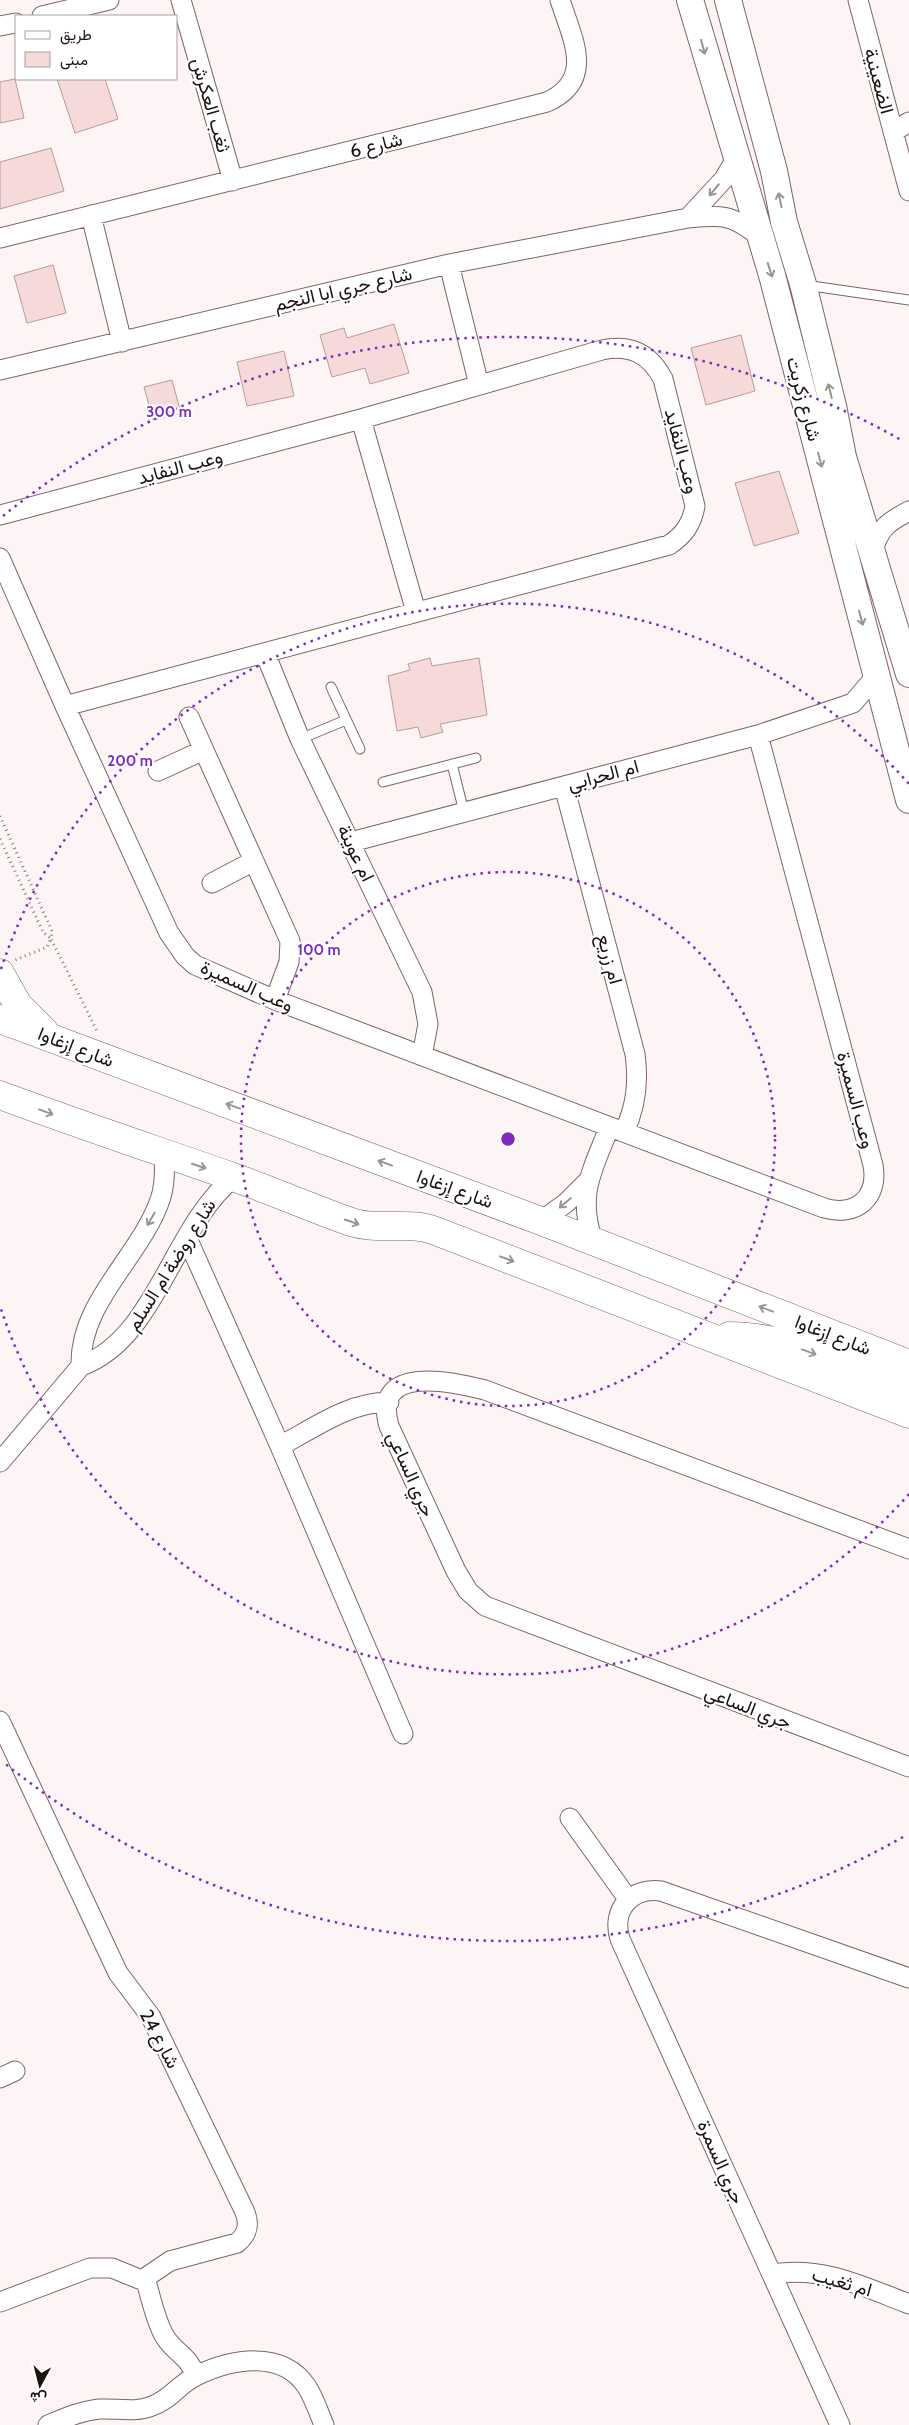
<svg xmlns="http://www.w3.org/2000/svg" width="909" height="2425" font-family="Cabin,Vazirmatn,sans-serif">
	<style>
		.building { fill: #f6dada; stroke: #bb999a }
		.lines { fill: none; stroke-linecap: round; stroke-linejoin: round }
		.service-casing { stroke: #836264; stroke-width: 11 }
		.minor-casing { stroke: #836264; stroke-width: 21 }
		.secondary-casing { stroke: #836264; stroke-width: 28 }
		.primary-casing { stroke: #836264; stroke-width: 29 }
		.path { stroke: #877d7d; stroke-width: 3; stroke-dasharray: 1 4; stroke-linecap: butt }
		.service { stroke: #fff; stroke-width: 9 }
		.minor { stroke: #fff; stroke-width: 19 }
		.secondary { stroke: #fff; stroke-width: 26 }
		.primary { stroke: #fff; stroke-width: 28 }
		.oneway { stroke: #999494 }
		.ring { fill: none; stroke: #7b2cbf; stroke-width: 2.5; stroke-dasharray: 2.5 5 }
		.labels { text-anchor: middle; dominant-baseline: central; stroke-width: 4.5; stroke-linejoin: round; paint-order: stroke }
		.street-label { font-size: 19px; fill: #1d1111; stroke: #fff }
		.centre { fill: #7b2cbf; stroke: #fff; stroke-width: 2.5 }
		.ring-label { font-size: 15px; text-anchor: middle; font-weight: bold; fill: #7b2cbf; stroke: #fff; stroke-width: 4.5; stroke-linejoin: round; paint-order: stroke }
	</style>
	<rect width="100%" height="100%" fill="#fdf5f5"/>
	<path class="building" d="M15,79l9,39 -24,5v-41z
		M57,79h48l13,40 -43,14z
		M51,148l13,43 -64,18v-47z
		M53,265l13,48 -39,10 -13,-47z
		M394,324l15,49 -39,11 -5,-16 -33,9 -12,-42 24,-7 3,10z
		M741,335l14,56 -49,14 -15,-57z
		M284,351l10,45 -47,10 -10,-44z
		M172,380l9,33 -28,7 -9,-33z
		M779,471l20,62 -45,13 -19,-63z
		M430,658l2,8 47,-8 8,57 -47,9 3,8 -22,6 -3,-11 -21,4 -9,-55 22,-6 -2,-6z"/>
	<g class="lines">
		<g class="service-casing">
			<path id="service" d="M805,285l104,15
				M331,687l29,62
				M300,739l46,-19
				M452,764l12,48
				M383,782l93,-24"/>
		</g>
		<g class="minor-casing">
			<path id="minor" d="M181,0l52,181
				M858,0l51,191
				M42,16l67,-16
				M0,26l16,-3
				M893,132l16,-10
				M91,215l31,127
				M688,218l36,-39 12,-20
				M0,238l547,-136c49,-22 25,-64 13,-102
				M449,264l30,121
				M0,370l449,-106 239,-46c34,-3 42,-4 70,17
				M361,419l55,193
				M0,515l361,-96 241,-69c28,-6 48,4 61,29l32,127c-3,18 -11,29 -26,39l-604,161
				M873,551c6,-23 15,-29 36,-40
				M0,558l65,148 104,227 16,23 10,9 80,35 549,208c31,9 55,-9 49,-43l-115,-430
				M265,653l35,86 122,253 6,32 -6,32
				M189,717l101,224 -1,21 -14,38
				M158,771l46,-21
				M564,786l71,268c4,29 1,53 -11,78
				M351,842l407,-107 95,-32 23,-27
				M212,883l42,-22
				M541,1221l25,-18 21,-21
				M187,1238l93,208 123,288
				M593,1242c-16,-48 -1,-71 16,-114
				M81,1366c-2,-65 61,-110 80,-169 4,-14 4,-28 3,-42
				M280,1446c34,-18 69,-44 109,-44
				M0,1462l81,-96c75,-27 91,-138 153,-189
				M909,1549l-424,-159c-31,-8 -114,-27 -96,36l67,145 12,20 17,15 424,161
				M0,1721l118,252 33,44 93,193c6,13 4,24 -7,33l-67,18 -25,17 -6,1 -27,-11h-22l-90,34
				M570,1818l58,81
				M0,2078l15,-7
				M772,2274c51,-8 90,12 137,30
				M145,2278c6,19 10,42 20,59 10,16 23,18 31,39
				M48,2425c17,-7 33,-14 51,-16 18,-1 36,4 53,-3 18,-6 27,-22 44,-30 35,-17 86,-27 111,11 7,11 12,26 17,38
				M840,2425l-220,-486c-9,-29 11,-52 41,-48l248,87"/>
		</g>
		<g class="secondary-casing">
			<path id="secondary" d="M690,0l82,275 137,525
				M728,0l46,171 10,51 19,62 30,122 10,51 66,217"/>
		</g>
		<g class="primary-casing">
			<path id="primary" d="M0,973l18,32 26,26
				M0,1019l541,202 368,143
				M0,1095c78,29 156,55 233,82 40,14 78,31 118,45 28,9 55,-1 82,8l476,184
				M729,1336c61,0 123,31 180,52"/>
		</g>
		<path class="path" d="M0,816l52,115 -1,8 46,92
			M0,839l43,93 8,7 -4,8 -32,13"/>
		<use href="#service" class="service"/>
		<use href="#minor" class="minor"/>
		<use href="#secondary" class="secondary"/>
		<use href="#primary" class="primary"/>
	</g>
	<defs><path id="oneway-shaft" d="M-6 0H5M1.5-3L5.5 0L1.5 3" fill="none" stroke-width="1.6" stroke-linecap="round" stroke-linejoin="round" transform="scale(1.25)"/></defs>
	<g class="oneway">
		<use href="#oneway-shaft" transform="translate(703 47) rotate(75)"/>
		<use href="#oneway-shaft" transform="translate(714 190) rotate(130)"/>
		<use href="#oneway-shaft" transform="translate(780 200) rotate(-102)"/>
		<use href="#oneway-shaft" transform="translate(770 270) rotate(72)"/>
		<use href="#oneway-shaft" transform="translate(830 391) rotate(-104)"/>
		<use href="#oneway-shaft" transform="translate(820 460) rotate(75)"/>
		<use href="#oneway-shaft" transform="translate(861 618) rotate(75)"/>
		<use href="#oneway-shaft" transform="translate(233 1106) rotate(-160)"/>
		<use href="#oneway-shaft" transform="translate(46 1112) rotate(20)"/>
		<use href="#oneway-shaft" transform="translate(385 1163) rotate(-160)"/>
		<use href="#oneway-shaft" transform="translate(199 1166) rotate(18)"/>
		<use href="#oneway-shaft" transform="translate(565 1203) rotate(140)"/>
		<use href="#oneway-shaft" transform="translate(151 1219) rotate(120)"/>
		<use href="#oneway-shaft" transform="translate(352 1222) rotate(19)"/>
		<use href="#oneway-shaft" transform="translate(507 1259) rotate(21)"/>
		<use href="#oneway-shaft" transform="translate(766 1309) rotate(-159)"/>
		<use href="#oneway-shaft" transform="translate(809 1352) rotate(20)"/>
	</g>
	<g class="ring">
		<circle cx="508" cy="1139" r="267"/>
		<path d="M909 1494A535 535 0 0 1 1 1309M1 969A535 535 0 0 1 909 784"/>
		<path d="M903 1837A802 802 0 0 1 3 1762M3 516A802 802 0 0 1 903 441"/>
	</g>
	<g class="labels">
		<g class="street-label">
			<text transform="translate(879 81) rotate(75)">الضعينية</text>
			<text transform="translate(211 105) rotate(74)">ثغب العكرش</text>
			<text transform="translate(376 145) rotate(-14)">شارع 6</text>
			<text transform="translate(343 289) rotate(-13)">شارع جري ابا النجم</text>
			<text transform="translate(804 399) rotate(75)">شارع زكريت</text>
			<text transform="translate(682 451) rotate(75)">وعب النفايد</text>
			<text transform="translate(180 467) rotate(-15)">وعب النفايد</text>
			<text transform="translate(603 775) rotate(-15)">ام الحرابي</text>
			<text transform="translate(356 853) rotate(64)">ام عوينة</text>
			<text transform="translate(610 959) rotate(75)">ام زريع</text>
			<text transform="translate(247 986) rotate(24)">وعب السميرة</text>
			<text transform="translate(76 1047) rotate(21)">شارع إزغاوا</text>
			<text transform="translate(856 1100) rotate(75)">وعب السميرة</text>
			<text transform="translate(455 1189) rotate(20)">شارع إزغاوا</text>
			<text transform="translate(171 1265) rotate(-58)">شارع روضة ام السلم</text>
			<text transform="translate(833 1335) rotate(21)">شارع إزغاوا</text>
			<text transform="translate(411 1474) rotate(66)">جري الساعي</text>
			<text transform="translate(748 1707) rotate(21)">جري الساعي</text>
			<text transform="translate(160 2039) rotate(62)">شارع 24</text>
			<text transform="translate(721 2162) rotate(66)">جري السمرة</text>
			<text transform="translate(842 2282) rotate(16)">ام ثغيب</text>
		</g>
	</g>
	<circle cx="508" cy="1139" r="8" class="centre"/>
	<g class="ring-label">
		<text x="169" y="417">300 m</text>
		<text x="130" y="766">200 m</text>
		<text x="319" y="955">100 m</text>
	</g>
	<rect x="15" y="15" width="162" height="65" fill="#ffffff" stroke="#a5a0a0"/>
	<rect x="25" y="31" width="25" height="8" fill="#ffffff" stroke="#a5a0a0"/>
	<text x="60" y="40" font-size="15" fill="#1d1111">طريق</text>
	<rect x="25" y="52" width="25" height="15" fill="#f6dada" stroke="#a5a0a0"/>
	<text x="60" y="65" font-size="15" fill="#1d1111">مبنى</text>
	<g transform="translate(40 2385) rotate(187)" stroke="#ffffff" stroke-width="4" paint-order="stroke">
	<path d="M0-4L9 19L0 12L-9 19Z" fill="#1d1111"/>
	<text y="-8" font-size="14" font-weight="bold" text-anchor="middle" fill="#1d1111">ش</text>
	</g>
</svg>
